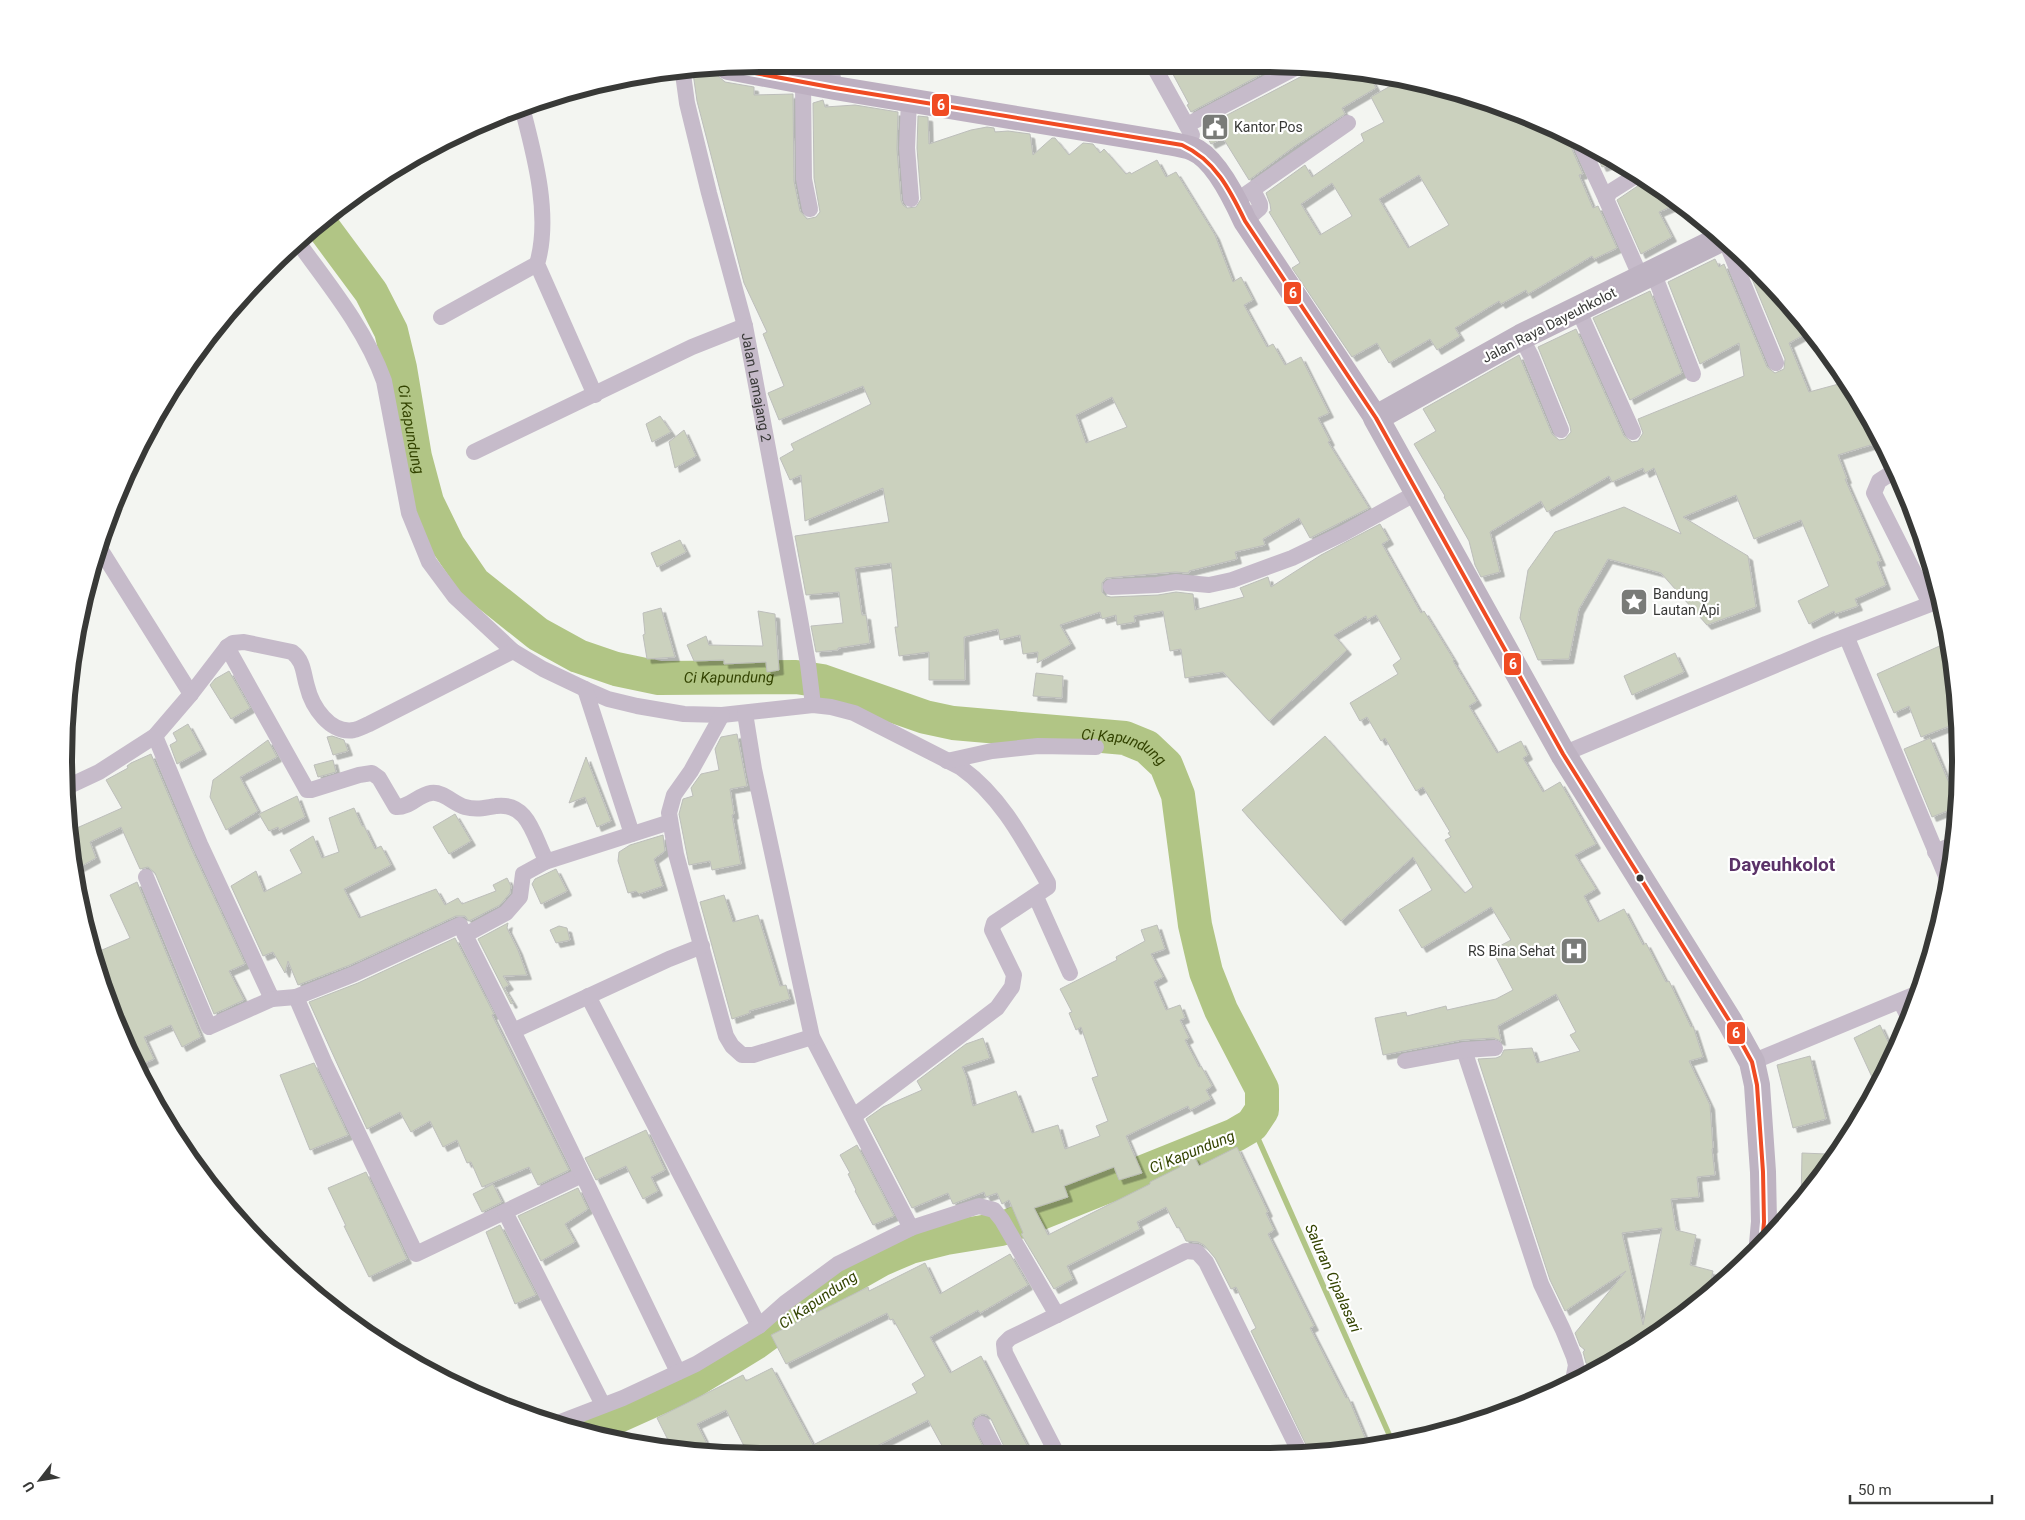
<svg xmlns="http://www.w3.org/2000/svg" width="2025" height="1520" font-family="Roboto,sans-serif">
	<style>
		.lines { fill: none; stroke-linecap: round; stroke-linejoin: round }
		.stream { stroke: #b1c585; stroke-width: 5.5 }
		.river { stroke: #b1c585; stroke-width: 34 }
		.building { fill: #cbd1be; stroke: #bdbebb; fill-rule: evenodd; filter: url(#shadow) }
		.street { stroke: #c6bbca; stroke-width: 16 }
		.secondary { stroke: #bdb0c1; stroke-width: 24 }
		.primary { stroke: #beb3c2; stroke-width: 26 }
		.bus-1-casing { stroke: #fff; stroke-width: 8 }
		.bus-1 { stroke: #f04b23; stroke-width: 4 }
		.bus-dot { fill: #383937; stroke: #fff; stroke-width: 2 }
		.labels { text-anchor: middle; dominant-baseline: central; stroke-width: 4.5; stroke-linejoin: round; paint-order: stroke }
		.poi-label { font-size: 14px; fill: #383937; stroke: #fff; text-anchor: start }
		.street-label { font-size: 14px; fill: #383937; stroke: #fff }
		.water-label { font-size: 15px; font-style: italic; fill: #334300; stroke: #fff }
		.district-label { font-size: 19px; font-weight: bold; fill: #5b3268; stroke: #fff }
		.rim { fill: none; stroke: #383937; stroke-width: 6 }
		.line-badge { stroke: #fff; stroke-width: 2 }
		.badge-label { font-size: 14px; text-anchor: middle; font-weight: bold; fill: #fff }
	</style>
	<defs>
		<filter id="shadow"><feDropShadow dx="4.5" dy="4.5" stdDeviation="0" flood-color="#0004"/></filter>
	</defs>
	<rect width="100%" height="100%" fill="#f3f5f1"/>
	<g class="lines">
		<path class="stream" d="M1252,1125l140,316"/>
		<path class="river" id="s1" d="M320,223l51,69 20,39 9,37 15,89 12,45 21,43 26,38 64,51 40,22 38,13 43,9 137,-1 26,4 103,36 28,6 172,15 22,9 19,18 12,30 17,130 11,47 15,38 41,79v21l-10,15 -17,10 -234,94 -55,9 -36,9 -28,12 -53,30 -74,54 -70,43 -80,36 -27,10"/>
	</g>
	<path class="building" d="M1168,65h111l-88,47 -4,-7 2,-1z
		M1311,65l58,10 7,13 -34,20 3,6 -50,32 -46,34 -26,-42 -12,6 -9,-16 104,-54z
		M693,73h17v2h7l8,7 29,5v8l39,-1 1,87 6,30 7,8 9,-2 4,-5 -6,-34 -1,-75 10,-3 2,7 30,-2 43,7 -1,37 4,51 2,5 4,3 9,-1 5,-8 -4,-51 1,-32 10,1 1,27 42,-14 16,-3 7,1 1,4 13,-1 22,3 3,21 19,-17h3l14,17 14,-12 10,1 7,9 4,-4 22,25 4,-2 1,2 26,-14 9,17 10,-5 39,63 18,47 8,-5 12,23 -9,5 23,42 6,-3 12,21 16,-8 28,56 -11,5 12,23 -2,1 41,66 -59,30 -11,-20 -36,21 2,6 -30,7 2,7 -48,12v2l-14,-1 -69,6 -4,5v9l4,4 5,1 47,-2 18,-3 17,2 2,16 49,-13 -4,-9 28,-11 3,10 50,-32 59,-31 9,16 -7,4 39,69 3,-2 30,49 -1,1 24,40 -8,5 28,47 24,-12 7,14 -5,3 20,34 17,-10 36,62 -21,11 21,34 -12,7 14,26 26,-13 19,36 3,-2 20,39 3,-1 22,46 2,-1 10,31 -14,4 21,44 3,43 -1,1 3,26 -18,2 2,20 -28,2 5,31 20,5 -6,30 23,6 -5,24 -19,18 -98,56 -5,-6 -3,-11 2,-2 -5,-4 -5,-13 51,-62 -61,40 -15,-31 -72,-221 18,-1 5,-2 3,-6 28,-2 5,15 43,-12 -10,-16 6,-3 -20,-38 -58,32 3,15 -7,-3 -32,2 -79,15 -8,-37 31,-6 1,4 39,-10 1,4 49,-11 17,-9 -21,-40 19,-10 -20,-33 -69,41 -23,-38 33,-20 -19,-33 -72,64 -99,-111 83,-74 140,157 8,-6 -28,-47 6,-3 -3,-4 2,-1 -27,-45 -7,4 -31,-53 -4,3 -14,-24 -7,4 -10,-18 48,-29 -5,-9 8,-6 -25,-44 -9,5 -1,-4 -32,19 13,15 -78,71 -46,-49 -38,6 -4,-29 -11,2 -7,-40 -29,5 1,6 -18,3 -1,-10 -14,4 -2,-7 -40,13 11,19 -34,19 1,-11 -15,2 -3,-19 -20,5 -2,-11 -34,8 1,43h-36v-28l-30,4 -4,-29h3l-7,-64 -36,5 7,47h4l4,28 -32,5v2l-22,2 -5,-26 32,-3 -4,-31 -33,3 -11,-59 94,-14 -6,-34 -78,33 -4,-46 -11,5 -10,-22 14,-8 -3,-6 80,-40 -8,-18 -84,34 -11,-27 16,-7 -21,-52 4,-2 -23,-49 -47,-182zM1112,397l15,30 -41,16 -10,-28zM1662,1228l-19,97 -21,-92z
		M1401,80l44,7 87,30 39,21v9l12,27 -4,1 14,33 5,-2 19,42 -23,11 -2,-3 -64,38 -2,-4 -25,14 -2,-3 -44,27 5,8 -23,14 -7,-11 -41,24 -12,-20 -25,14 -60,-89 8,-5 -31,-51 2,-1 -1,-7 -4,-11 39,-28 7,12 52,-36 -3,-7 23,-12 -13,-25zM1419,175l30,50 -41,23 -29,-49zM1332,183l20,33 -32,19 -19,-31z
		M1594,150l4,3 18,9 -14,5z
		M1646,178l34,25 -21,9 13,25 -31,17 -24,-54 25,-17z
		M1743,257l61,65 5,10 -20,11 20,49 37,-10 25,41 6,20 -39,12 9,24h-2l36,82 -4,1 9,23 -31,14 3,7 -23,8 -1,-3 -25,13 -11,-23 31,-15 -28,-66 -47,19 -18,-44 -53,22 65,39 8,51 -49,18 -46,-52 -53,-14 -29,50 -10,50 -31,1 -18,-42 8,-48 27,-38 69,-25 57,27 -27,-66 -9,5 -2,-5 -31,14 -3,-6 -62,36 -6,-11 -51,31 10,40 -19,5 -6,-12 -6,-24 -25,-44 1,-1 -31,-52 22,-13 -13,-22 96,-54 33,79 7,6 6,-1 6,-7 -1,-6 -32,-79 38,-18 48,107 8,6 6,-1 5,-8 -5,-14 106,-43 -5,-33 -39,21 -32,-82 47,-23 4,8 5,-3 43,103 8,6 9,-4 1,-10z
		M1650,291l32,82 -52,27 -37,-82z
		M660,416l11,16 -19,10 -6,-18z
		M684,430l12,26 -21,12 -6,-26z
		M680,540l6,12 -29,15 -6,-14z
		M661,608l14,49 -28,2 -4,-24 2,-1 -2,-21z
		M758,611l17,3 4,56 -12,2 -1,-10 -42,2v-4l-30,1 -7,-16 19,-9 3,9 54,1z
		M1944,644l7,17 9,61 -39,15 -12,-31 -15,7 -17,-39z
		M1675,653l9,19 -52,23 -8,-19z
		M229,671l21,37 -19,11 -21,-34 5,-6z
		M1036,673l27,3 -1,22 -29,-2z
		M188,724l14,26 -25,14 -7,-19 7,-4 -4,-8z
		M737,734l10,52 -17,3 4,25 -2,1 9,49 -29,6 -2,-9 -21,4 -10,-51 4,-15 10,-3 -2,-8 10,-14 18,-4 -4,-21 6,-12z
		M332,736l12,4 4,11 -15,4 -6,-18z
		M1930,738l27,64v5l-25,10 -28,-68z
		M268,740l9,17 -37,20 18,34 -32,19 -16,-33 3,-17z
		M151,754l40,94 54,116 -16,7 15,29 -30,14 -59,-141 -7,-6 -8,2 -19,-42 -31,15 6,16 -18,10 -8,-37 52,-23 -16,-28 22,-12 -1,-2 4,-3z
		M586,757l25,64 -14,6 -12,-30 -16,6z
		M333,760l3,12 -18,5 -4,-12z
		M297,796l8,21 -26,13 -1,-3 -9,4 -10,-17z
		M354,808l8,18h2l11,23 6,-3 10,19 -47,24 15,29 77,-29 9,16 13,-7 4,6 34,-13 -3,-6 14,-7 4,8 -1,7 -10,12 -31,16 -4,-5h-9l-106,49 -52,20 -10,-24 -3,12 -12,-21 -10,4 -32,-70 25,-15 8,21 38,-19 -12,-23 23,-14 9,22 17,-6 -10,-34z
		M455,814l16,27 -22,13 -16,-27z
		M663,835l2,16 -11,8 9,27 -24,8 -3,-3 -8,2 -10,-32 1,-9 11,-7z
		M556,869l11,22 -26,13 -9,-20 3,-5z
		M137,882l64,155 -19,10 -11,-22 -27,12 10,22 -16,7 -37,-82 -6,-31 35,-15 -20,-43z
		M724,895l9,27 25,-7 22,71 6,-1 4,14 -41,12 1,2 -18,6 -32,-117z
		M508,923l-1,5 11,22 9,25 -24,1 6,9 -5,3 9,15 -2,1 -33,-65z
		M1157,925l8,24 -14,5 12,23 -9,5 12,28 14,-5 5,13 -5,2 9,18 -4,2 14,27 2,-1 11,20 -6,4 5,9 -21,11 -2,-4 -62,30 16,37 -23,7 -5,-13 -50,19 4,11 -34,11 14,27 102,-51v-2l30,-15 -1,-3 15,-8 5,10 38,-19 31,65 -2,1 8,17 -6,4 46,92 -4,2 36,70 2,-1 21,50 -13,3 -47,1 -58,-120 5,-3 -20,-41 -5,2 -16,-31 -11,-13 -6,-3 -12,-1 -7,-14 -2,1 -11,-21 -29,15 3,7 -73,37 6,13 -19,10 -33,-55 2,-1 -14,-33 -7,4 -5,-11 -11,4 -2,-5 -31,12 -5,-11 -36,15 -46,-89 17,-12 39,-17 -5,-9 49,-37 17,-6 7,20 -28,9 4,9 7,30 43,-15 16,42 26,-8 7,24 35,-13 -4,-10 12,-5 -16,-43 6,-2 -17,-49 -5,3 -7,-17 3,-1 -12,-23 57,-29 -1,-3 29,-16 -4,-11z
		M559,926l8,2 3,12 -14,3 -6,-13z
		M455,938l39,76 -2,1 77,155 -31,15 -9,-18 -47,20 -11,-25 -4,1 -10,-23 -14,7 -13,-26 -19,11 -11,-20 -33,17 -58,-127 49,-19z
		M1880,1025l13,27 -16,36 -23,-50z
		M1810,1056l16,63 -33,9 -16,-63z
		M314,1063l34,72 -38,15 -30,-75z
		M646,1130l19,40 -14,7 7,14 -15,8 -17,-33 -30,14 -11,-22z
		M857,1145l37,71 -21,9 -18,-34 1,-1 -8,-16 2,-1 -10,-18z
		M1802,1153l25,1v11l-26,37z
		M366,1172l41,87 -38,18 -25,-51h2l-18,-38z
		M493,1184l9,18 -20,10 -9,-18z
		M578,1188l10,21 -23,15 10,18 -34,19 -23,-45z
		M500,1225l36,70 -21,9 -29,-72z
		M1010,1254l18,31 -48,28 -2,-3 -48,27 20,36 31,-17 50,97h-24l-16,-34 -4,-4 -5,-1 -8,4 -2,6 14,29h-40l-18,-33 -67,34h-113l-22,-44 -29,14 15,30 -40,-6 -15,-30 86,-43 3,6 26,-13 41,77 104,-52 -5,-9 13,-8 -32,-57 -3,1 -3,-7 -101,51 -15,-29 97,-48 1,4 56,-28 15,31z"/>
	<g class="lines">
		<g class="street">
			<path d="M830,64l5,24"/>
			<path d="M1153,65l39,70"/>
			<path id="s2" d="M683,74l4,29 22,90 36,133 53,282 10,56 5,41"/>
			<path d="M803,83l1,96 6,30"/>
			<path d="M909,100l-2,48 4,51"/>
			<path d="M523,111c12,46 28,106 14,153l58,131"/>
			<path d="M1187,125l114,-60"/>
			<path d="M1580,143l26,56"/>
			<path d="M1637,175l-27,17 -4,7 35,79"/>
			<path d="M1236,201l112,-78"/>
			<path d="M1245,221l15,-13v-4l-7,-14"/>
			<path d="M1724,237l52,126"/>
			<path d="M297,241c32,44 69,89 87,140l25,132 20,49 26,35 58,54 30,18 42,20 23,10 29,7 47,8 38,1 91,-10 18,2 23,6 106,54c41,29 64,74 88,116v4l-54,36 -2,7 22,45 -2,12 -15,21 -143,108"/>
			<path d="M1653,272l40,102"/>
			<path d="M1578,309l55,123"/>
			<path d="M441,317l96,-53"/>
			<path d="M1521,337l10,19 30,74"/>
			<path d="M474,452l218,-105 53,-21"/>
			<path d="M1896,470l-17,11 -5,12 56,111"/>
			<path d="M102,552l89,142"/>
			<path d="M1111,587l46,-2 19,-3 33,3 23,-5 60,-22 52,-25 74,-41"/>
			<path d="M1847,638l101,243"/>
			<path d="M227,647l80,143h4l48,-15 13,-2 7,5 17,29c13,1 22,-12 35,-14 12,-2 23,11 34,14 11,3 20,1 31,-1 31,-4 37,27 48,50l1,6 -22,12 -3,23 -14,16 -41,22"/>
			<path d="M585,689l47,145"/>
			<path d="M745,713l9,56 58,268 99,191"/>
			<path d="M722,715l-31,56 -17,24 -5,18 7,41 50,182 6,10 10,9h11l59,-18"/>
			<path d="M155,736l45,108 72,155 24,-2 28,65 92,192 166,-79"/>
			<path d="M1563,754l263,-110 115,-44"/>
			<path d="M947,761l45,-10 46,-5 58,1"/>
			<path d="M67,787l32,-15 56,-36 36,-42 36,-47 6,-4 11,-1 48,10c12,9 11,21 15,34 5,21 23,48 47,44 5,-1 10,-4 15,-6l144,-73"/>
			<path d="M1935,852l20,-8"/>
			<path d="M545,862l125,-40"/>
			<path d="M146,877l63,150 63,-28"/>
			<path d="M1036,897l34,76"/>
			<path d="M588,996l171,330"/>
			<path d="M296,997l58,-23 106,-49 53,106"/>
			<path d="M1900,1001l9,17"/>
			<path d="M1464,1050l77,234 22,46 11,27 2,8 -3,15"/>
			<path d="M1405,1061l59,-11 31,-2"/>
			<path d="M1752,1062l169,-70"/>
			<path d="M505,1212l98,193"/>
			<path d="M1057,1315l129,-64 11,1 9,10 93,189"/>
			<path d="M678,1372l-165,-341 156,-72 33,-13"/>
			<path d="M558,1423l65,-25 73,-34 63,-38 26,-23 53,-39 73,-36 68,-22 15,4 8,10 55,95 -47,23 -6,6 1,9 51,99"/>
			<path d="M982,1424l15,29"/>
		</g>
		<path class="secondary" d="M728,68l107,20 327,54c10,2 21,3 31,7 22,9 42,50 52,72l131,197"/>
		<path class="primary" d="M1725,237l-204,100 -145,81 187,336 167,268 22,40 5,23 6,87 1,50 -2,22"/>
		<g class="bus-1-casing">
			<path id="bus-1" d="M728,68l107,20 347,57c33,15 48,45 63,76l131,197 187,336 167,268 22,40 5,23 6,87 1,50 -2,22"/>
		</g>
		<use href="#bus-1" class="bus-1"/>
	</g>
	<defs>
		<g id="civic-square" transform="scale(1.4375)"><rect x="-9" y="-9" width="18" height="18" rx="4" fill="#797b78" stroke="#fff"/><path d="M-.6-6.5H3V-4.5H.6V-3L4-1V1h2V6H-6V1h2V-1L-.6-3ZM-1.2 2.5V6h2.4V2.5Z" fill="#fff"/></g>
		<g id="sight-square" transform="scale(1.4375)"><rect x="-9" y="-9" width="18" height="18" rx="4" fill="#797b78" stroke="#fff"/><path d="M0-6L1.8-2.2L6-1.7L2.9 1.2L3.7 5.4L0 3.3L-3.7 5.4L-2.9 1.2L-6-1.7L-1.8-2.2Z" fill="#fff"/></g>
		<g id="hospital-square" transform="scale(1.4375)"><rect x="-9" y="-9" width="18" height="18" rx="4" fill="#797b78" stroke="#fff"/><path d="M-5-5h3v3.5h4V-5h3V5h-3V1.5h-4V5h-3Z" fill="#fff"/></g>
	</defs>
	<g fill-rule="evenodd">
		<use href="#civic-square" x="1215" y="127"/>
		<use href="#sight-square" x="1634" y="602"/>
		<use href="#hospital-square" x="1574" y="951"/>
	</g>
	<circle class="bus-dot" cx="1640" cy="878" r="4.5"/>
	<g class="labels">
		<g class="poi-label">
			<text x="1234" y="127">Kantor Pos</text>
			<text x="1653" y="594">Bandung<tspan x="1653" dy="16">Lautan Api</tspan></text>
			<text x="1555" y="951" text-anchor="end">RS Bina Sehat</text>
		</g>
		<g class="street-label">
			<text transform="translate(1549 325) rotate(-27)">Jalan Raya Dayeuhkolot</text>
			<text stroke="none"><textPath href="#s2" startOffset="322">Jalan Lamajang 2</textPath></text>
		</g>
		<g class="water-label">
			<text stroke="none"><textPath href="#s1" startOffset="230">Ci Kapundung</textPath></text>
			<text stroke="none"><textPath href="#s1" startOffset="680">Ci Kapundung</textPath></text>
			<text stroke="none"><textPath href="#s1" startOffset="1085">Ci Kapundung</textPath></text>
			<text transform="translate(1192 1152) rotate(-22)">Ci Kapundung</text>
			<text transform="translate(1333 1278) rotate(66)">Saluran Cipalasari</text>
			<text transform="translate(818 1300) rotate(-34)">Ci Kapundung</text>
		</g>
		<g class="district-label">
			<text x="1782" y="864">Dayeuhkolot</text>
		</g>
	</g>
	<path d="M0 0H2025V1520H0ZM760 72H1264A688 688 0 0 1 1952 760V760A688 688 0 0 1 1264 1448H760A688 688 0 0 1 72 760V760A688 688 0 0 1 760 72Z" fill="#fff" fill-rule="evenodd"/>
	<path class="rim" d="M760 72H1264A688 688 0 0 1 1952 760V760A688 688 0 0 1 1264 1448H760A688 688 0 0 1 72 760V760A688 688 0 0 1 760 72Z"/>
	<g class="line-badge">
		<rect x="931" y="93" width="19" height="24" rx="5" fill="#f04b23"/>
		<rect x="1283" y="281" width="19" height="24" rx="5" fill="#f04b23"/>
		<rect x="1503" y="652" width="19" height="24" rx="5" fill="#f04b23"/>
		<rect x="1726" y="1021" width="20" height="24" rx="5" fill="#f04b23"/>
	</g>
	<g class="badge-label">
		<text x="941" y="110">6</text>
		<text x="1293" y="298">6</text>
		<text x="1513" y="669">6</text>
		<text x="1736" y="1038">6</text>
	</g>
	<g transform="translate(40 1480) rotate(239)" stroke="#ffffff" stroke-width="4" paint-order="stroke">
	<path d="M0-4L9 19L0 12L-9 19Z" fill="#383937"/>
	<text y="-8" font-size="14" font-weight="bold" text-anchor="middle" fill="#383937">U</text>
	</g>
	<path d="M1850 1495v8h142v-8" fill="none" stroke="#383937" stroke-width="2.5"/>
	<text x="1858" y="1495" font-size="15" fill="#383937" stroke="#ffffff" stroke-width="4" paint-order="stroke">50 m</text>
</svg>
